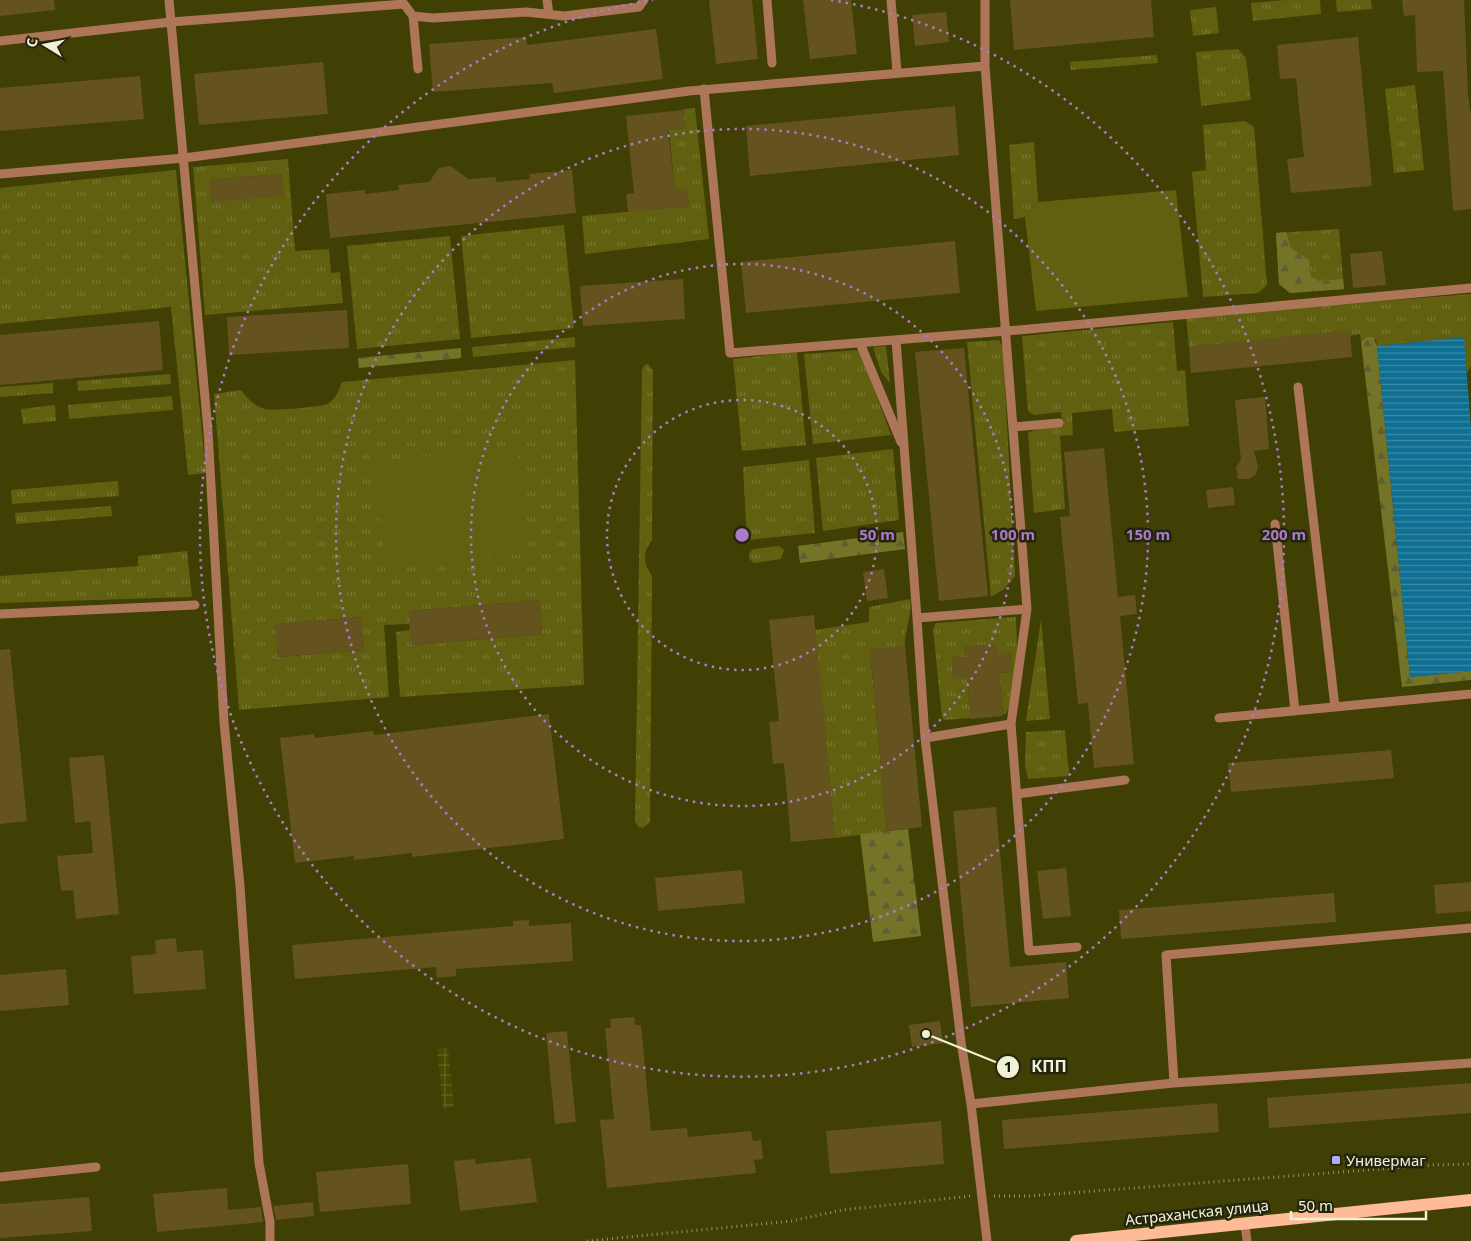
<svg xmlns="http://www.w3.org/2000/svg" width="1471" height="1241" font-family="'Noto Sans',sans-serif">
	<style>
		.industrial { fill: url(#industrial-grid) }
		.grass { fill: url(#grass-tufts); fill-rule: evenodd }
		.forest { fill: url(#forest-firs) }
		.pitch { fill: #606010 }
		.water { fill: url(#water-rules) }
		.building { fill: #64521f }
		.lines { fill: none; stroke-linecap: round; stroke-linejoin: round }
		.path { stroke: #949567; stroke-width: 3; stroke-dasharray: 1 4; stroke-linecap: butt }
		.service { stroke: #ad7658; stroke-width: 9 }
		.primary { stroke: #febb96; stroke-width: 12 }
		.ring { fill: none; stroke: #aa7bc8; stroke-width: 2.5; stroke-dasharray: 2.5 5 }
		.poi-dot { fill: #b5acf8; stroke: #25250f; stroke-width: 2 }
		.labels { text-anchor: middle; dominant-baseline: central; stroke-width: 5; stroke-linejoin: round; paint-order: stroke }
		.poi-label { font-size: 15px; fill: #f0f2d5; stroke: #25250f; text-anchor: start }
		.street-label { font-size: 15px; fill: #f0f2d5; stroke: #25250f }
		.centre { fill: #aa7bc8; stroke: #25250f; stroke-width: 2.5 }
		.ring-label { font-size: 15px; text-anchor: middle; font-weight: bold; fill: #aa7bc8; stroke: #25250f; stroke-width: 5; stroke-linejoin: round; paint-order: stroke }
		.leader { fill: none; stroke: #f0f2d5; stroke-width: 2 }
		.callout-dot { fill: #f0f2d5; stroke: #25250f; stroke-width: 2 }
		.mark-label { font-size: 15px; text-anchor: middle; font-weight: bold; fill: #111 }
		.callout-label { font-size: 16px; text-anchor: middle; font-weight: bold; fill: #f0f2d5; stroke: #25250f; stroke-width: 5; stroke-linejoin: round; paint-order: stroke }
	</style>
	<defs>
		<pattern id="industrial-grid" width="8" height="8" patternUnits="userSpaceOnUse" patternTransform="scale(1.25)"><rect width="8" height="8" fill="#494800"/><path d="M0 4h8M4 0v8" fill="none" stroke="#646324"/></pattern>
		<pattern id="grass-tufts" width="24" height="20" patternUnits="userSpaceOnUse" patternTransform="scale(1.25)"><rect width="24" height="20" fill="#606010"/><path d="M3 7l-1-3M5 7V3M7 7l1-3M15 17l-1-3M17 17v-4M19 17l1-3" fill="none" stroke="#777732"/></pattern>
		<pattern id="forest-firs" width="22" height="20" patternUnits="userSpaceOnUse" patternTransform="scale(1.25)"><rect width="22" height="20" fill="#747428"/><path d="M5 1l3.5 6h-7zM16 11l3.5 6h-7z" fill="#5e5e34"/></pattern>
		<pattern id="water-rules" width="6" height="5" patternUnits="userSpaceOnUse" patternTransform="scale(1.25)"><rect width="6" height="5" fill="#0e6f92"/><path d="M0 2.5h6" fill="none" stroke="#3d8ba5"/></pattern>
	</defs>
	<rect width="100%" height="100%" fill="#404004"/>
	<path class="industrial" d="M448,1048l6,59 -11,1 -6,-59z"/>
	<path class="grass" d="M1286,0h34l1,14 -68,7 -2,-18z
		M1336,0h35l1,9 -35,3z
		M1216,7l3,26 -26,3 -3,-26z
		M1238,49l8,9 5,42 -50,6 -5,-54z
		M1157,55l1,8 -87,7 -1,-8z
		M1415,85l9,85 -30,3 -9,-84z
		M695,108l14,131 -124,15 -3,-38 107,-10 -2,-17 -12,2 -6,-61 16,-2 -2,-19z
		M1245,121l9,6 13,158 -9,8 -55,4 -11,-125 14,-2 -3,-45z
		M1034,142l4,60 -13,15 -11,2 -5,-74z
		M288,159l7,92 34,-2 2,24 9,-1 3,31 -138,12 -12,-148zM281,174l2,21 -71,6 -2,-21z
		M176,170l30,303 -18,2 -17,-168 -171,17v-136z
		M564,225l10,103 -103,10 -10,-102z
		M1339,229l5,60 -54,4 -11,-9 -3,-51z
		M450,236l10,103 -103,10 -10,-103z
		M1471,294v72l-4,7 -4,-36 -86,9 -1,-6 -10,-3 -5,5 -1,-8 -10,2 -1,-5 -160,16 -3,-31z
		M1173,322l4,49 8,-1 4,56 -75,6 -2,-23 -40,4 1,22 -13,1 5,73 -31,4 -6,-80 9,-4 25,-3 -1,-14 -27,3 -6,-4 -6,-75z
		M575,337v10l-102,10 -1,-10z
		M999,340l4,7 12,229 -11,13 -13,8 -24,-255z
		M886,346l4,37 -9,-11 -8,-25z
		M860,350l31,85 -78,9 -9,-90z
		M797,352l9,93 -64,6 -9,-92z
		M575,360l9,325 -184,12 -4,-65 14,-2 -1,-6 -25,1 5,72 -150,13 -25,-316 27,-4c6,8 13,16 24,19 6,2 56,-2 62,-5 9,-4 12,-15 15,-22zM539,600l3,34 -130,11 -2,-34zM361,617l3,33 -86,7 -2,-33z
		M648,364l5,7 -1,169c-10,12 -9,24 0,36l-2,246 -7,6 -4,-1 -4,-5 7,-453 3,-4z
		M170,374l1,10 -93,7 -1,-10z
		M53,383v10l-53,4v-10z
		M172,396l1,14 -104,9 -1,-14z
		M55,405l1,16 -33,3 -2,-15z
		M893,449l6,71 -76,11 -7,-73z
		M809,460l6,73 -68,7 -4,-73z
		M118,481l1,15 -107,8 -1,-14z
		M111,506l1,10 -96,8 -1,-11z
		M779,546l5,4 -3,9 -27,4 -5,-4v-5l4,-5z
		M187,551l5,46 -192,6v-27l138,-10v-10z
		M910,599c2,19 -6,31 -5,48l-35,3 17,181 -52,7 -20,-208 54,-8v-15z
		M1016,617c1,29 4,71 -10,97h-3l-4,-41 13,-1 -2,-19 -13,1 -1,-10 -32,3 1,10 -13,1 1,19 14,-1 4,42 -27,2 -2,-3 -9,-88 3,-6z
		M1041,619l9,100 -24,2z
		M1065,730l4,46 -41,3 -3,-14 1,-33z"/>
	<path class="forest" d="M1286,232l5,16 18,12 2,17 8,4 24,-2 1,10 -54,4 -11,-9 -3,-51z
		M1366,337h7l4,9 33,331 61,-6v9l-69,7 -41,-345z
		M461,348v10l-102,10 -1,-10z
		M903,532l2,17 -105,14 -2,-17z
		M908,829l13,107 -48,6 -13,-108z"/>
	<path class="pitch" d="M1176,190l12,107 -152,14 -11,-94 13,-15z
		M517,446l12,107 -143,16 -12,-107z"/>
	<path class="water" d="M1464,337l7,92v242l-61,6 -33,-331z"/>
	<path class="building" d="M0,0h54l1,10 -55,6z
		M709,0h43l6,59 -42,5z
		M803,0h48l6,54 -47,5z
		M1010,0h141l3,37 -140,13z
		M1402,0h62l4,94 3,22v93l-18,2 -10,-140 -26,1 -2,-57 -11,1z
		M946,12l3,30 -34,4 -3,-31z
		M656,29l7,50 -109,14 -2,-10 -119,9 -4,-48 97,-7 1,8z
		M1358,37l14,149 -81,7 -4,-34 17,-2 -8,-79 -16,1 -3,-34z
		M323,62l5,52 -129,11 -5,-51z
		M140,76l4,43 -144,12v-43z
		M955,106l4,49 -209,21 -4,-50z
		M683,110l2,18 -17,2 7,61 12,-2 2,17 -61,6 -2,-18 8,-1 -8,-77z
		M451,166l17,13 28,-2v5l34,-3 -1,-5 43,-4 4,43 -246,25 -4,-44 39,-4v4l34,-4 -1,-5 31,-3 10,-14z
		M281,174l2,22 -71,6 -2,-22z
		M955,241l5,52 -214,20 -5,-51z
		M1382,251l4,34 -33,3 -3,-34z
		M683,279l2,40 -102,7 -3,-40z
		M347,310l2,38 -120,7 -2,-38z
		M159,321l4,49 -163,15v-50z
		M1350,330l2,27 -161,16 -2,-26z
		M964,348l24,248 -49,5 -24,-249z
		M1265,397l4,52 -15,2 4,16 -2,7 -6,5h-12l-2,-12 5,-7 -6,-60z
		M1104,448l14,149 17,-2 2,19 -17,2 14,148 -40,4 -6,-65 -10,1 -18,-187 10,-1 -6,-64z
		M1233,487l2,18 -27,3 -2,-18z
		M884,569l4,29 -21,3 -4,-29z
		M539,600l3,34 -130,11 -3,-34z
		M814,615l21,223 -44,4 -7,-79 -11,1 -4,-42 10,-1 -10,-101z
		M361,617l3,33 -86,7 -3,-33z
		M996,644l1,10 13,-2 2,20 -13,1 4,43 -32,3 -4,-43 -14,2 -2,-20 14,-1 -1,-10z
		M905,646l17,181 -35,4 -17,-181z
		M10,649l17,172 -27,3v-174z
		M549,714l15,125 -152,18v-4l-58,7v-4l-59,7 -15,-125 34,-4 1,4 58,-7 1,4z
		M1391,750l3,28 -163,14 -3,-29z
		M104,755l15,159 -43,5 -3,-29 -12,1 -4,-35 36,-3 -3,-32 -15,2 -6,-65z
		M996,807l14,160 56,-5 3,36 -98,9 -18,-196z
		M1066,868l5,48 -28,3 -6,-48z
		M742,870l3,33 -87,8 -3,-33z
		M1471,882v29l-35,3 -2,-29z
		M1334,893l2,29 -215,17 -2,-29z
		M529,920v6l42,-3 2,38 -117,8v7l-19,2 -1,-11 -141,12 -3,-34 221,-19v-5z
		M176,938l1,14 26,-2 3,39 -72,5 -3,-38 25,-2 -1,-14z
		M66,969l3,36 -69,6v-36z
		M634,1017l1,8h6l10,106 36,-3 1,9 63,-6 2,10 8,-1 2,19 -9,1 2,13 -149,15 -7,-68 14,-1 -9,-91h6l-1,-9z
		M940,1021l3,22 -31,4 -3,-22z
		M567,1031l9,91 -21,2 -9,-91z
		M1471,1083v30l-202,15 -2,-30z
		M1217,1103l2,29 -215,17 -2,-29z
		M941,1121l3,43 -114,10 -4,-43z
		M531,1158l6,44 -77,9 -6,-50 21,-2 1,5z
		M408,1164l3,40 -91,8 -4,-40z
		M227,1188l1,22 33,-3 2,15 -106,10 -4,-38z
		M89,1197l3,34 -92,7v-34z
		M313,1202l1,14 -38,4 -3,-14z"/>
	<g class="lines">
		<path class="path" d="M994,1196h35l404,-31 38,-1
			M587,1241l205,-20 50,-11 129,-14"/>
		<path class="service" d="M169,0l39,431 16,291 16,164 19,277 11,59v19
			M547,0l2,14
			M767,0l5,63
			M891,0l6,72
			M985,0v66l42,543 -16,115 -86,14 -8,-120 110,-9
			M413,16l5,53
			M0,41l171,-19 233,-18 9,12 20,2 93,-6 38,4 75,-9 5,-7
			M704,89l26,264 277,-22 464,-43
			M0,174l184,-16 505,-67 296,-25
			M896,340l21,278
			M860,343l41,99
			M1298,387l37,320
			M1014,427l45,-4
			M1275,524l20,187
			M0,614l195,-9
			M1219,718l252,-24
			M1011,724l18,227 48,-4
			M925,738l36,304 10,62 16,137
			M1017,794l108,-14
			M1471,928l-305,27 8,128 297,-20
			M971,1104l203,-21
			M0,1177l96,-10
			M1245,1224l2,17"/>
		<path class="primary" d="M1076,1241l395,-41"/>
	</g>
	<g class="ring">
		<circle cx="742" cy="535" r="135"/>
		<circle cx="742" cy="535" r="271"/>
		<circle cx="742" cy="535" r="406"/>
		<path d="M831 0A542 542 0 1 1 653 0"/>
	</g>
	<rect class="poi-dot" x="1331" y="1155" width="10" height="10" rx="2.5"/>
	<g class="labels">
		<g class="poi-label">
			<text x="1346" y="1160">Универмаг</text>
		</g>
		<g class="street-label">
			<text transform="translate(1197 1212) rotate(-6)">Астраханская улица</text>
		</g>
	</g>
	<circle cx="742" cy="535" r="8" class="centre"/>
	<g class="ring-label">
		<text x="877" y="540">50 m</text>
		<text x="1013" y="540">100 m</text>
		<text x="1148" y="540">150 m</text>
		<text x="1284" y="540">200 m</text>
	</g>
	<path class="leader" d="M926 1034L1008 1067"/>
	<g class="callout-dot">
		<circle cx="926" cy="1034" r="5"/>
		<circle cx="1008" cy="1067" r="12"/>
	</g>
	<g class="mark-label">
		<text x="1008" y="1072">1</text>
	</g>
	<g class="callout-label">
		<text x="1049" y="1072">КПП</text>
	</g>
	<g transform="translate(45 45) rotate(280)" stroke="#25250f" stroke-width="4" paint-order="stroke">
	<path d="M0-4L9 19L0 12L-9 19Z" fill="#f0f2d5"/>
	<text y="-8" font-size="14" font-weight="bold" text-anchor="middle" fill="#f0f2d5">С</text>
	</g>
	<path d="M1291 1211v8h135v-8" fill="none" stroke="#f0f2d5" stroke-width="2.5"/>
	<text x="1298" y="1211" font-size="15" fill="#f0f2d5" stroke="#25250f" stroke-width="4" paint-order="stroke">50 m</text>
</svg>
